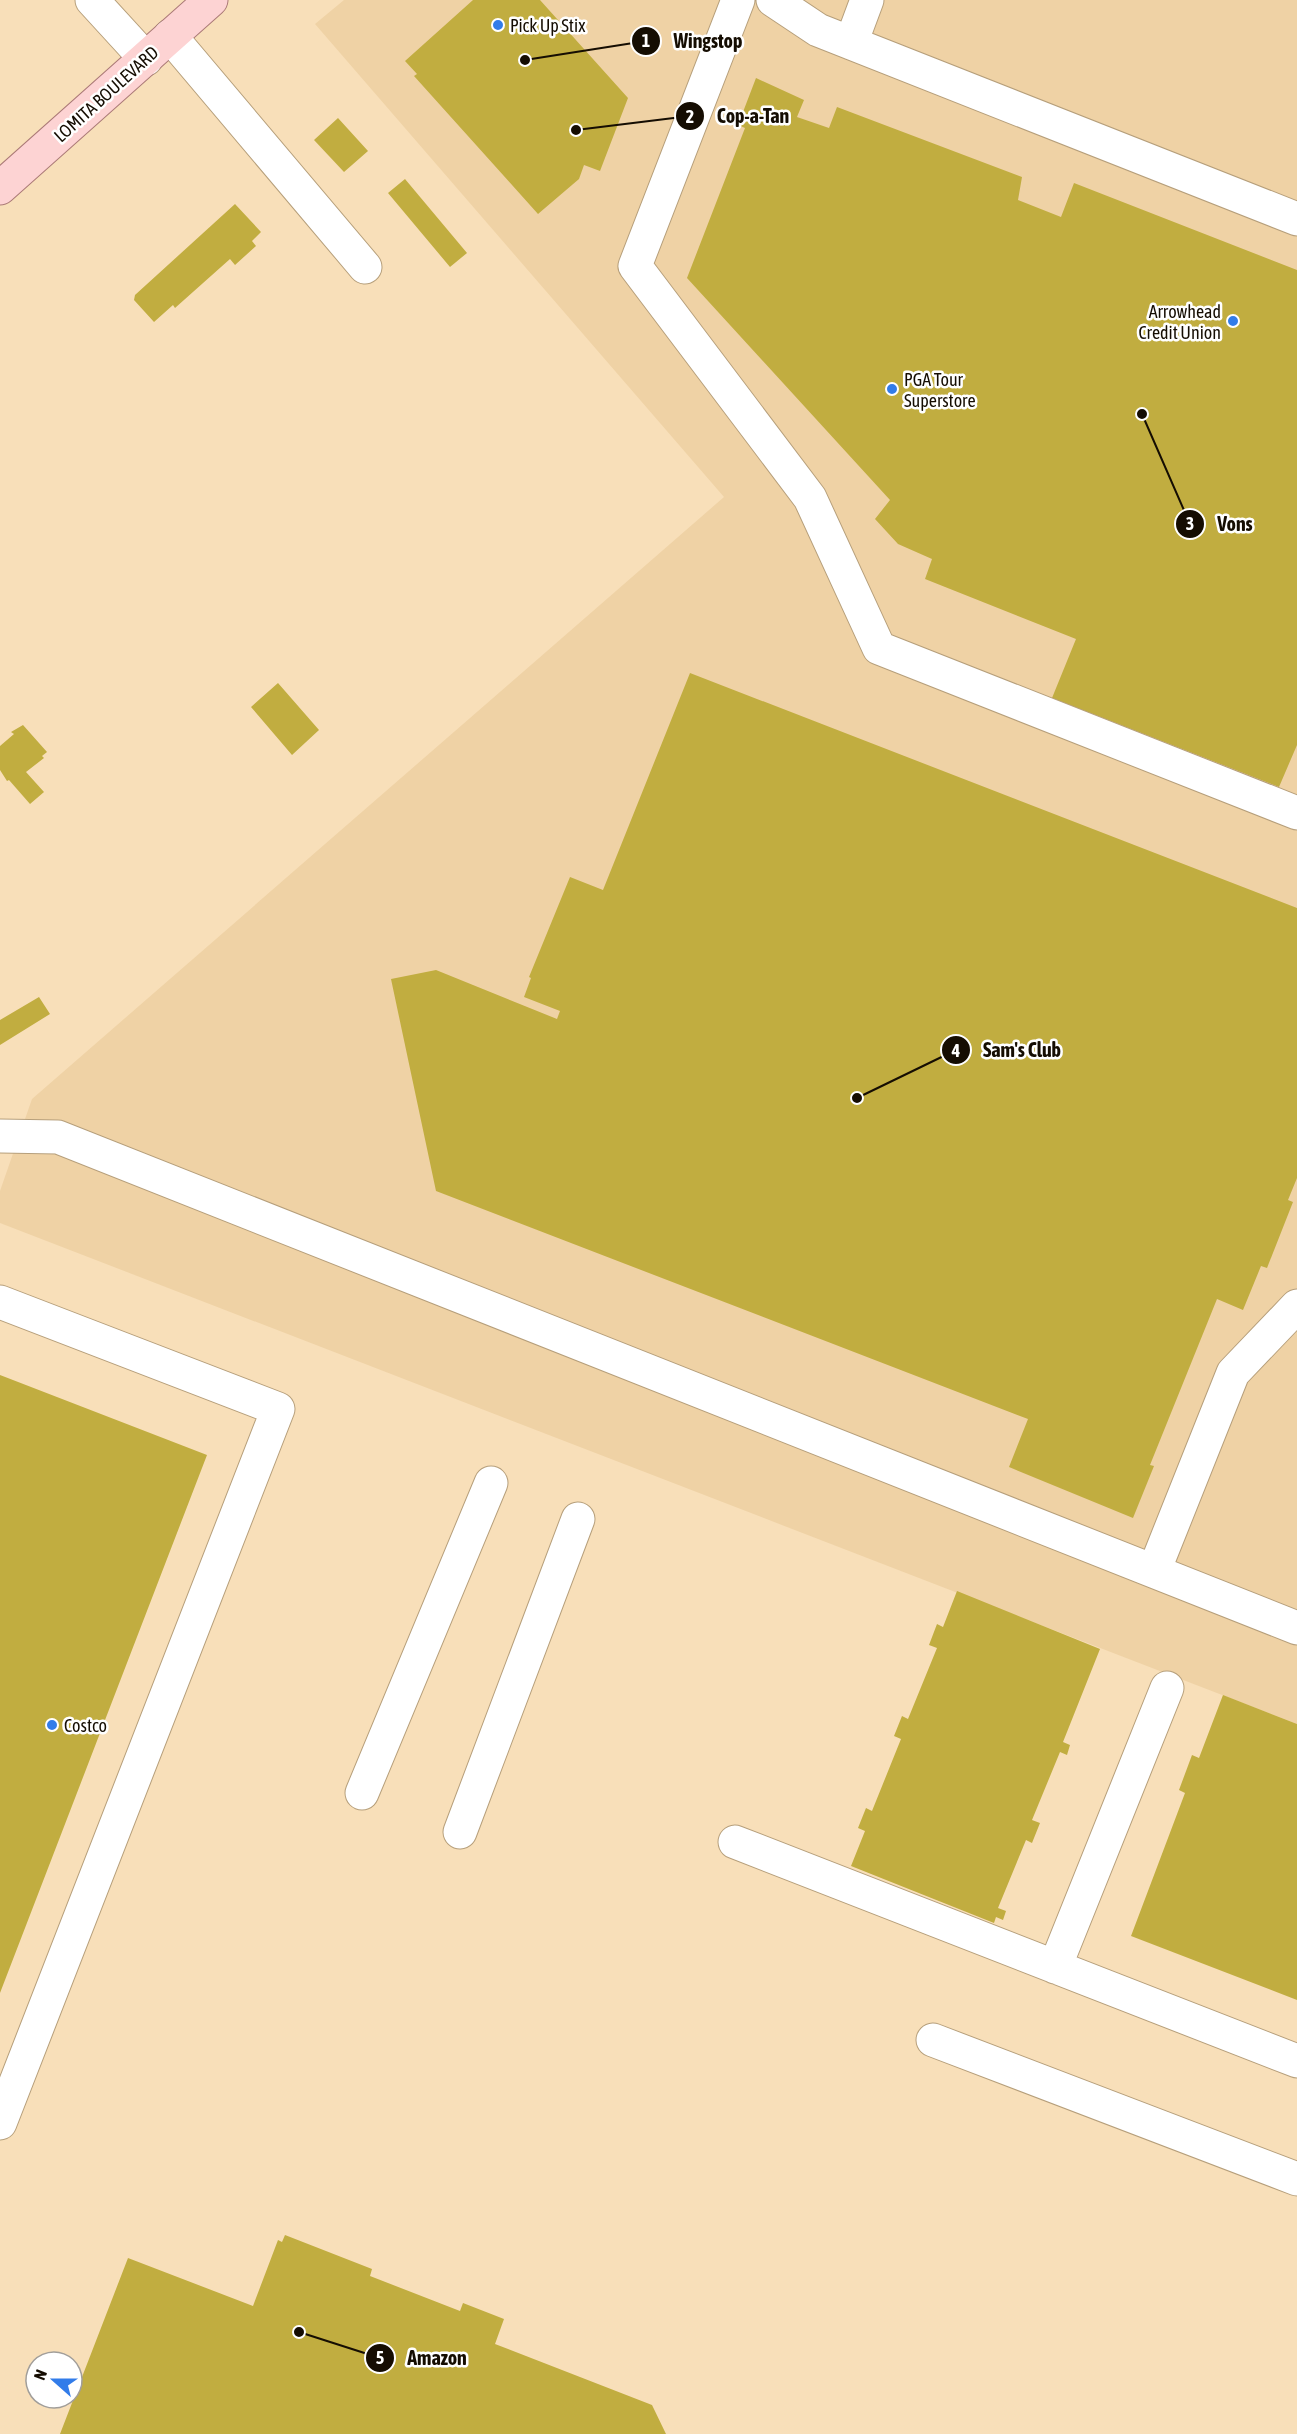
<svg xmlns="http://www.w3.org/2000/svg" width="1297" height="2434" font-family="'Asap Condensed',sans-serif">
	<style>
		.built { fill: #efd2a5 }
		.building { fill: #c1ad40 }
		.lines { fill: none; stroke-linecap: round; stroke-linejoin: round }
		.minor-casing { stroke: #b69f7b; stroke-width: 35 }
		.major-casing { stroke: #ab7a77; stroke-width: 35 }
		.minor { stroke: #fff; stroke-width: 33 }
		.major { stroke: #fdd3d3; stroke-width: 33 }
		.poi-dot { fill: #327ce9; stroke: #fff; stroke-width: 2 }
		.labels { text-anchor: middle; dominant-baseline: central; stroke-width: 5; stroke-linejoin: round; paint-order: stroke }
		.poi-label { font-size: 18px; fill: #150d02; stroke: #fff; text-anchor: start }
		.street-label { font-size: 18px; fill: #150d02; stroke: #fff }
		.leader { fill: none; stroke: #150d02; stroke-width: 2 }
		.callout-dot { fill: #150d02; stroke: #fff; stroke-width: 2 }
		.mark-label { font-size: 18px; text-anchor: middle; font-weight: bold; fill: #fff }
		.callout-label { font-size: 20px; text-anchor: middle; font-weight: bold; fill: #150d02; stroke: #fff; stroke-width: 5; stroke-linejoin: round; paint-order: stroke }
	</style>
	<rect width="100%" height="100%" fill="#f8dfb9"/>
	<path class="built" d="M344,0h953v1724l-1297,-501v-32l32,-92 692,-602 -409,-473z"/>
	<path class="building" d="M473,0h67l88,98 -28,73 -16,-6 -5,14 -41,35 -124,-138 3,-2 -12,-13z
		M756,78l48,22 -7,17 32,11 8,-21 185,70 -4,23 43,17 13,-34 223,87v475l-18,42 -227,-89 24,-59 -151,-60 7,-20 -34,-15 -23,-25 15,-19 -203,-222 58,-150 -7,-3z
		M338,118l30,33 -24,21 -30,-32z
		M405,179l62,74 -17,14 -62,-74z
		M235,204l26,28 -9,9 4,5 -21,19 -5,-6 -55,49 -2,-3 -19,17 -20,-22 1,-5z
		M690,673l607,235v270l-9,22 5,2 -26,66 -6,-2 -18,44 -26,-11 -67,166 4,1 -21,52 -124,-51 19,-48 -592,-228 -45,-212 45,-9 121,49 3,-8 -36,-14 7,-19 -2,-1 41,-100 33,13z
		M278,683l41,47 -27,25 -41,-48z
		M23,725l24,27 -5,4 2,2 -18,14 18,20 -14,12 -21,-24 -2,1 -7,-11v-24l14,-12 -3,-2z
		M39,997l11,17 -50,31v-25z
		M0,1375l207,80 -207,538z
		M957,1591l143,58 -37,93 7,3 -3,10 -7,-3 -28,68 8,3 -8,20 -6,-3 -28,68 8,3 -3,9 -7,-3 -2,6 -143,-57 14,-35 -7,-3 8,-20 6,3 29,-72 -7,-3 8,-20 6,3 29,-71 -8,-3 8,-21 6,3z
		M1223,1695l74,29v276l-166,-64 54,-143 -6,-3 13,-35 7,3z
		M285,2235l87,34 -2,7 90,35 3,-8 41,16 -9,25 157,61 14,29h-606l68,-176 125,48 25,-66 4,2z"/>
	<g class="lines">
		<g class="minor-casing">
			<path id="minor" d="M92,0l54,59
				M738,0l-103,266 175,232 69,150 418,165
				M773,0l45,30 479,189
				M170,36l195,231
				M851,43l16,-43
				M0,1136l58,1 1239,491
				M0,1302l278,107 -278,714
				M1154,1571l79,-198 64,-67
				M362,1793l129,-310
				M460,1832l118,-313
				M735,1842l562,219
				M1055,1967l112,-279
				M933,2040l364,139"/>
		</g>
		<g class="major-casing">
			<path id="major" d="M0,188l211,-188"/>
		</g>
		<use href="#minor" class="minor"/>
		<use href="#major" class="major"/>
	</g>
	<g class="poi-dot">
		<circle cx="498" cy="25" r="6"/>
		<circle cx="1233" cy="321" r="6"/>
		<circle cx="892" cy="389" r="6"/>
		<circle cx="52" cy="1725" r="6"/>
	</g>
	<g class="labels">
		<g class="poi-label">
			<text x="510" y="25">Pick Up Stix</text>
			<text x="1221" y="311" text-anchor="end">Arrowhead<tspan x="1221" dy="21">Credit Union</tspan></text>
			<text x="904" y="379">PGA Tour<tspan x="904" dy="21">Superstore</tspan></text>
			<text x="64" y="1725">Costco</text>
		</g>
		<g class="street-label">
			<text transform="translate(106 94) rotate(-42)">LOMITA BOULEVARD</text>
		</g>
	</g>
	<path class="leader" d="M525 60L646 41M576 130L690 116M1142 414L1190 524M857 1098L956 1050M299 2332L380 2358"/>
	<g class="callout-dot">
		<circle cx="525" cy="60" r="6"/>
		<circle cx="576" cy="130" r="6"/>
		<circle cx="1142" cy="414" r="6"/>
		<circle cx="857" cy="1098" r="6"/>
		<circle cx="299" cy="2332" r="6"/>
		<circle cx="646" cy="41" r="15"/>
		<circle cx="690" cy="116" r="15"/>
		<circle cx="1190" cy="524" r="15"/>
		<circle cx="956" cy="1050" r="15"/>
		<circle cx="380" cy="2358" r="15"/>
	</g>
	<g class="mark-label">
		<text x="646" y="47">1</text>
		<text x="690" y="123">2</text>
		<text x="1190" y="530">3</text>
		<text x="956" y="1057">4</text>
		<text x="380" y="2364">5</text>
	</g>
	<g class="callout-label">
		<text x="708" y="48">Wingstop</text>
		<text x="753" y="123">Cop-a-Tan</text>
		<text x="1235" y="531">Vons</text>
		<text x="1022" y="1057">Sam's Club</text>
		<text x="437" y="2365">Amazon</text>
	</g>
	<g transform="translate(54 2380) rotate(291)"><circle r="28" fill="#ffffff" stroke="#a19e9a" stroke-width="1.5"/>
	<path d="M0-4.5L10 22L0 15L-10 22Z" fill="#327ce9"/>
	<text y="-9" font-size="16" font-weight="bold" text-anchor="middle" fill="#150d02">N</text>
	</g>
</svg>
